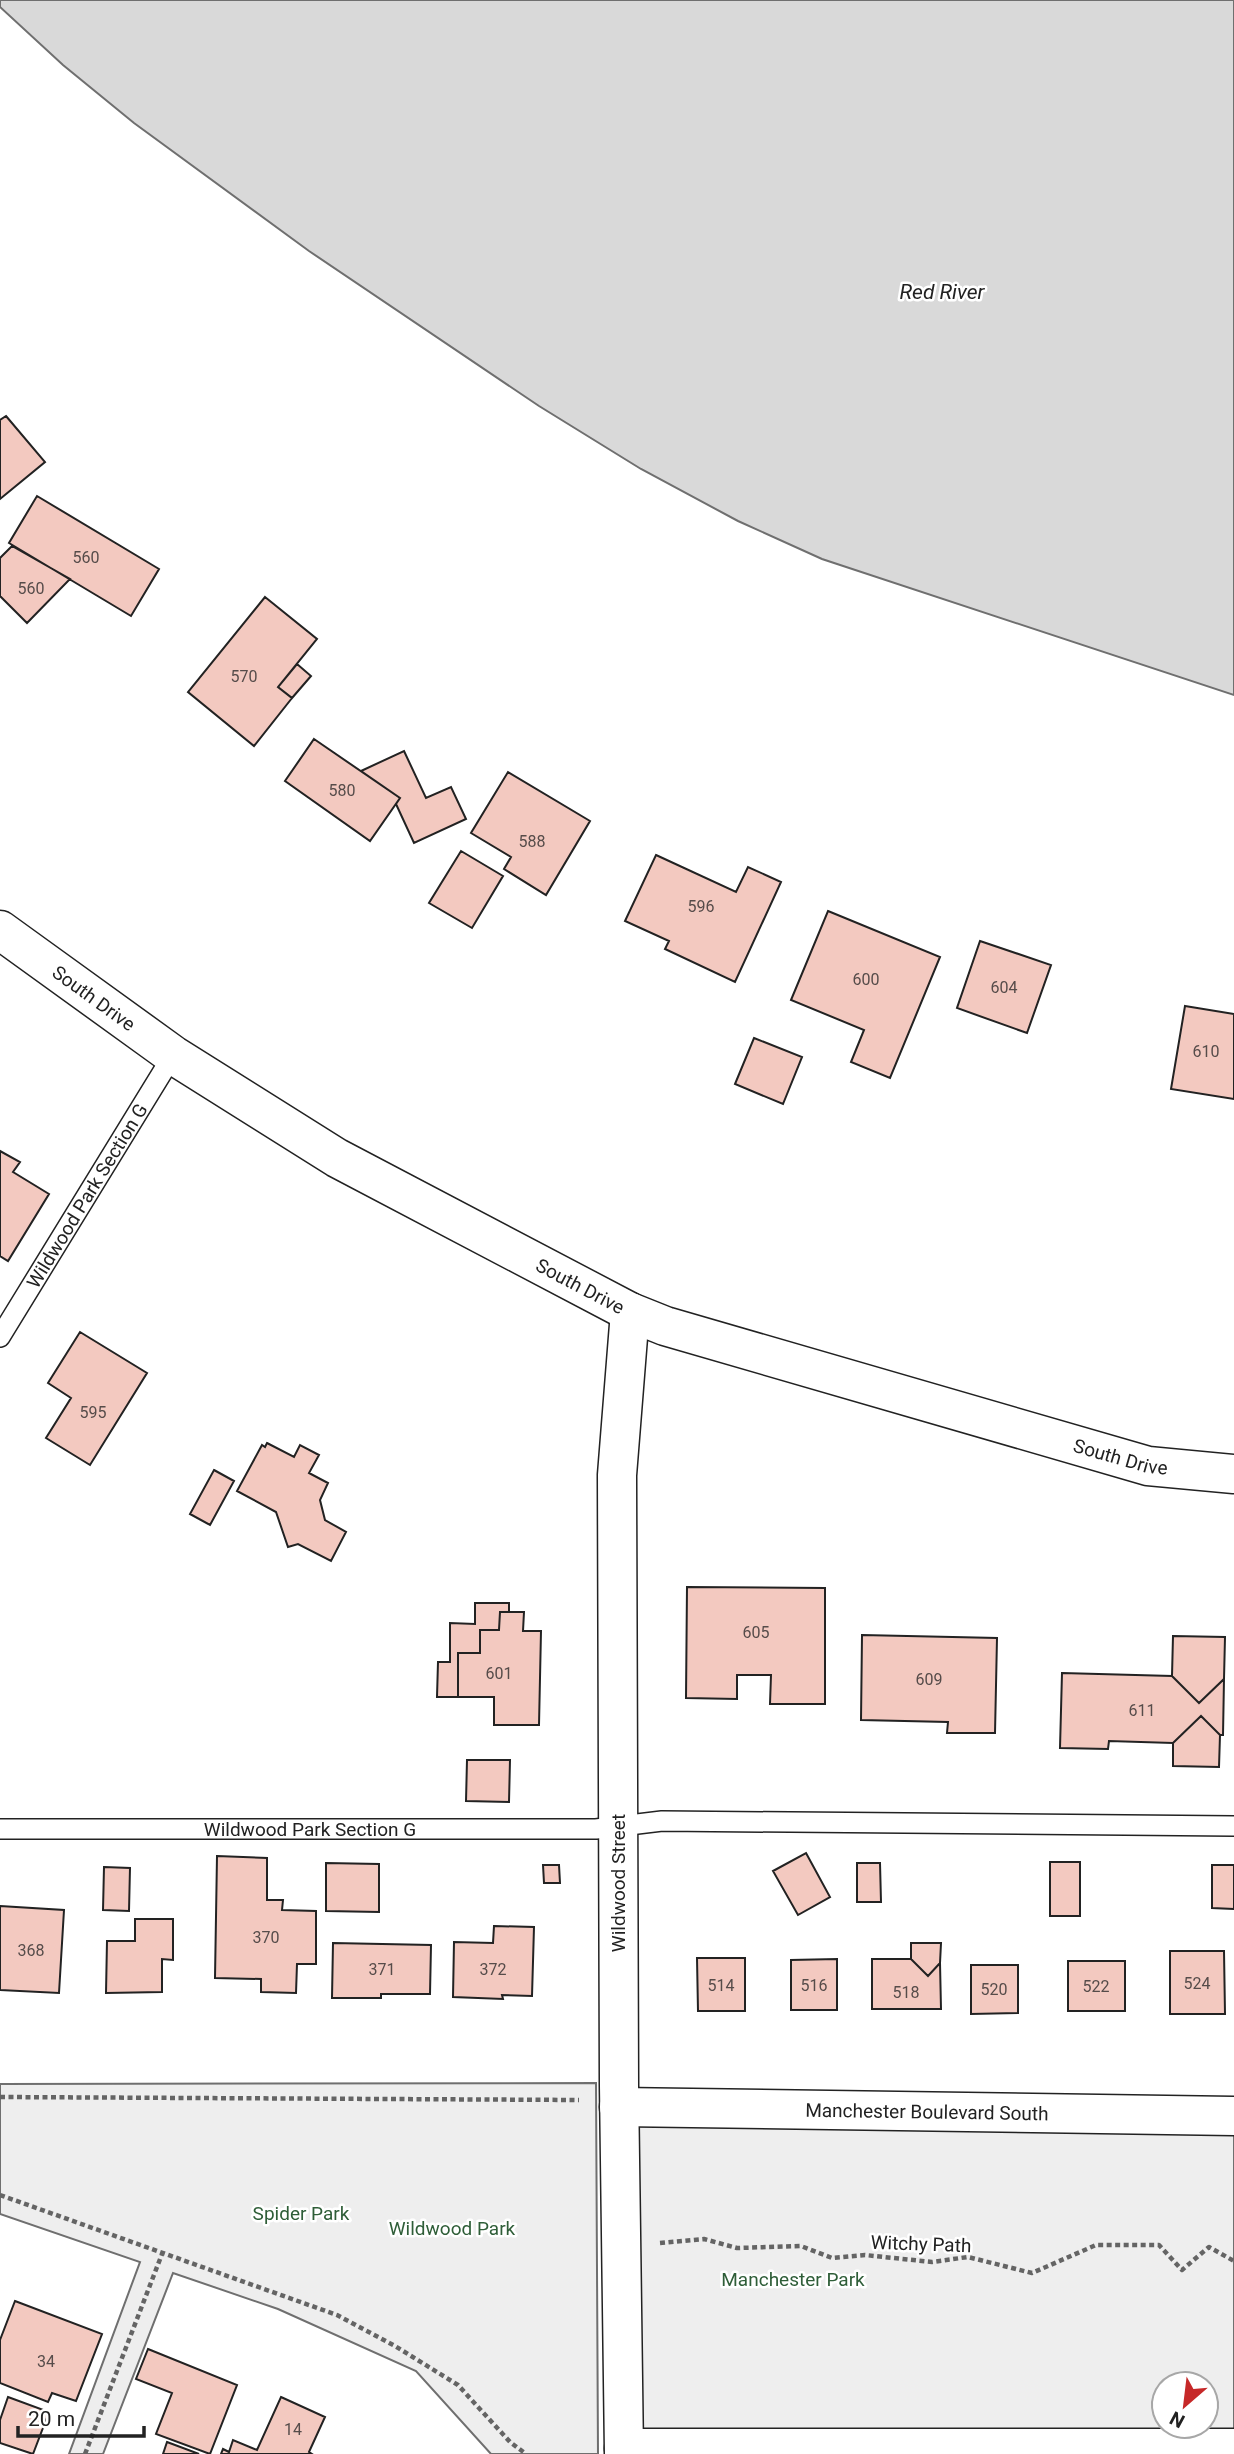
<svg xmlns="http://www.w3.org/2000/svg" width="1234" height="2454" font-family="Roboto,sans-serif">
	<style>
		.green { fill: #eee; stroke: #6f6f6f; stroke-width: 2; fill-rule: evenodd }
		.water { fill: #d9d9d9; stroke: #6f6f6f; stroke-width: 2 }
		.building { fill: #f3c9c0; stroke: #222; stroke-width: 2 }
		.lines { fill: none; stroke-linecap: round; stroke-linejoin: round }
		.lane-casing { stroke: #222; stroke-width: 22 }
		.street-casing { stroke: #222; stroke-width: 41 }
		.path { stroke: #646464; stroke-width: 4.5; stroke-dasharray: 5 3.5; stroke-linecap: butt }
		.lane { stroke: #fff; stroke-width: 19 }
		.street { stroke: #fff; stroke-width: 38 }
		.labels { text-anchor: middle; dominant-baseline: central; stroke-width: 5; stroke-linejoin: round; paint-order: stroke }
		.number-label { font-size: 16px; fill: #564c4a }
		.street-label { font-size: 19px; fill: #222; stroke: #fff }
		.park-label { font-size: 19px; fill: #2f5e38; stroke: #fff }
		.water-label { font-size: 21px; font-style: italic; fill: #222; stroke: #fff }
	</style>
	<rect width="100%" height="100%" fill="#fff"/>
	<path class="green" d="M596,2083l2,371h-107l-75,-83 -138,-62 -105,-36 -70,181h-34l71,-192 -140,-48v-130z
		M619,2107l615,9v332h-610zM1164,2384h42v42h-42z"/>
	<path class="water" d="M0,0h1234v695l-412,-136 -84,-38 -97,-52 -102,-63 -230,-155 -175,-128 -71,-58 -63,-58z"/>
	<path class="building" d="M6,416l39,46 -45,37v-79z
		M37,496l122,73 -28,47 -122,-73z
		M12,546l58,33 -43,44 -27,-27v-38z
		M265,597l52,42 -39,48 14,11 -38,48 -66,-54z
		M297,664l14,12 -19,22 -14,-11z
		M314,739l86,59 -30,43 -85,-60z
		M404,751l22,47 25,-11 15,32 -52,24 -18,-39 4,-6 -39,-27z
		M508,772l82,49 -44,74 -42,-26 7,-12 -40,-24z
		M461,851l42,25 -31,52 -43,-25z
		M656,855l80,37 12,-25 33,15 -46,100 -70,-33 4,-8 -44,-20z
		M828,911l112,46 -50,121 -39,-16 13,-32 -73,-30z
		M980,941l71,24 -24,68 -70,-25z
		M1185,1006l49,8v85l-63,-10z
		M754,1038l48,19 -19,47 -48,-20z
		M0,1151l20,11 -7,10 36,22 -41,67 -8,-5z
		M80,1332l67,41 -57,92 -44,-27 25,-40 -23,-15z
		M267,1443l27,14 6,-12 19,10 -10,18 19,10 -8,17 5,20 21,12 -15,29 -33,-17 -10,3 -12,-35 -39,-21 25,-46 3,2z
		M214,1470l20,11 -24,44 -20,-11z
		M687,1587l138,1v116h-55l1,-29h-34v24l-51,-1z
		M475,1603h34v9h-9l-1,18h-19v23h-22v44h-21l1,-35h12v-39l25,1z
		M500,1612h24l-1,19h18l-2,94h-45v-28h-36v-44h22v-23h19z
		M862,1635l135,3 -2,95h-48l1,-11 -87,-2z
		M1173,1636l52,1 -1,42 -25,24 -27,-27z
		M1062,1673l110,3 27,27 25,-24 -1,56h-3l-19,-19 -28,27 -64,-2 -1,8 -48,-1z
		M1201,1716l19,19 -1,32 -46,-1v-23z
		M467,1760h43l-1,42 -43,-1z
		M806,1853l24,44 -32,18 -25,-44z
		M217,1856l50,2v42h16l-1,10 34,1v53h-19l-1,29 -35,-1v-13l-46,-1z
		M1050,1862h30v54h-30z
		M326,1863l53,1v48l-53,-1z
		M857,1863h23l1,39h-24z
		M543,1865h16l1,18h-16z
		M1212,1865h22v44l-22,-1z
		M104,1867l26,1 -1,43 -26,-1z
		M0,1906l64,4 -5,83 -59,-3z
		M135,1919h38v41l-11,-1v33l-56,1 1,-52h28z
		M494,1926l40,1 -2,69 -30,-1 1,4 -50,-2 1,-55 39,1z
		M333,1943l98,2 -1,49h-49v4h-49z
		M911,1943h30l-1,20 -12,13 -17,-17z
		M1170,1951h54l1,63h-55z
		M697,1958h48v53h-47z
		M837,1959v51h-46v-50z
		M872,1959h39l17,17 12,-13 1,46h-69z
		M1068,1961h57v50h-57z
		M971,1965h47v48l-47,1z
		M15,2301l87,33 -26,67 -24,-8 -4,9 -48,-19v-43z
		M148,2349l89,36 -27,69 -54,-20 16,-41 -36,-14z
		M8,2397l41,15 -16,42 -33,-11v-23z
		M281,2397l44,20 -16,35 3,2h-91l2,-5 6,3 4,-12 24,10z
		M167,2442l32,12h-36z"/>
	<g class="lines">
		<g class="lane-casing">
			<g id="lane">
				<path id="s1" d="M0,1337l173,-282"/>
				<path id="s2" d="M0,1829h596l66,-8 572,5"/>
			</g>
		</g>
		<g class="street-casing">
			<g id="street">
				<path id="s3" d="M0,930l173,125 164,103 293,154 35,14 483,140 86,8"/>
				<path id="s4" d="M619,2107l615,9"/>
				<path d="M624,2448h610"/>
				<path d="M624,2454l-5,-368 -2,-611 13,-163"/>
			</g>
		</g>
		<path class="path" d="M0,2097l579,3
			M0,2195l337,120 58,31 63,39 52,57 16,12
			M660,2243l44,-4 33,9 64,-2 31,12 33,-3 67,7 36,-5 64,16 64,-28h63l23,25 27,-23 25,14
			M85,2454l77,-200"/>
		<use href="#lane" class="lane"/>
		<use href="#street" class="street"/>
	</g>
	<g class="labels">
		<g class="number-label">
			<text x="86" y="557">560</text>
			<text x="31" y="588">560</text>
			<text x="244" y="676">570</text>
			<text x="342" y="790">580</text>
			<text x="532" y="841">588</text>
			<text x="701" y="906">596</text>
			<text x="866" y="979">600</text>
			<text x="1004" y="987">604</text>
			<text x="1206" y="1051">610</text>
			<text x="93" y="1412">595</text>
			<text x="756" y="1632">605</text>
			<text x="499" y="1673">601</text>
			<text x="929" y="1679">609</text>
			<text x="1142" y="1710">611</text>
			<text x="266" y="1937">370</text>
			<text x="31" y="1950">368</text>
			<text x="382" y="1969">371</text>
			<text x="493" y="1969">372</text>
			<text x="1197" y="1983">524</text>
			<text x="721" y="1985">514</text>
			<text x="814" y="1985">516</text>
			<text x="1096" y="1986">522</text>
			<text x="994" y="1989">520</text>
			<text x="906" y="1992">518</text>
			<text x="46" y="2361">34</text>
			<text x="293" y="2429">14</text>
		</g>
		<g class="street-label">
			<text stroke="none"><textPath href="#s3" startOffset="116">South Drive</textPath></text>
			<text stroke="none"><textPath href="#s1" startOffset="166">Wildwood Park Section G</textPath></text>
			<text stroke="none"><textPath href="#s3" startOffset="682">South Drive</textPath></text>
			<text stroke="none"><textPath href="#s3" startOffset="1250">South Drive</textPath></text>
			<text stroke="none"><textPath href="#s2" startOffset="310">Wildwood Park Section G</textPath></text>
			<text transform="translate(618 1883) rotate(-90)">Wildwood Street</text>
			<text stroke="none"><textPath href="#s4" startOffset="308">Manchester Boulevard South</textPath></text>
			<text transform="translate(921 2244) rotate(2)">Witchy Path</text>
		</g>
		<g class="park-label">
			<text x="301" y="2213">Spider Park</text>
			<text x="452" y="2228">Wildwood Park</text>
			<text x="793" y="2279">Manchester Park</text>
		</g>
		<g class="water-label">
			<text x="942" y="292">Red River</text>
		</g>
	</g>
	<g transform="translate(1185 2405) rotate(208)"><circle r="33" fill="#ffffff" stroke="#a7a7a7" stroke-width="2"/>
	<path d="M0-5L12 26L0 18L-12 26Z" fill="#c62828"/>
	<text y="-10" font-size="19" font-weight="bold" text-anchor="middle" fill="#222222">N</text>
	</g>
	<path d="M18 2426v10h126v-10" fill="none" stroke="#222222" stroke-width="3.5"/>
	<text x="28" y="2426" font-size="21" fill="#222222" stroke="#ffffff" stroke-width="5" paint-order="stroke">20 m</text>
</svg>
